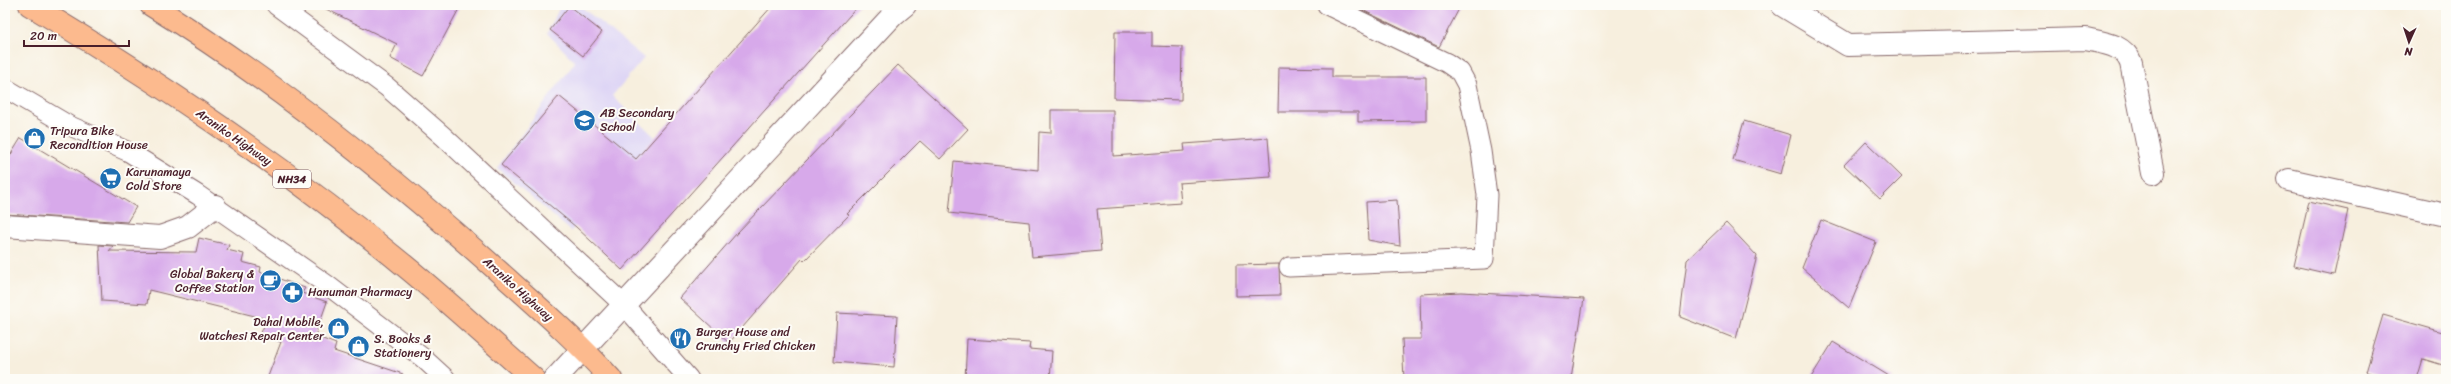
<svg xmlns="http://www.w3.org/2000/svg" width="2451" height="384" font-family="Sriracha,sans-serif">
  <rect width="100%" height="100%" fill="#fdfcf7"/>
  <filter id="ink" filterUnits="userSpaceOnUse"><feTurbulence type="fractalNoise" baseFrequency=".025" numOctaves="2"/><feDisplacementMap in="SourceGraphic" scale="8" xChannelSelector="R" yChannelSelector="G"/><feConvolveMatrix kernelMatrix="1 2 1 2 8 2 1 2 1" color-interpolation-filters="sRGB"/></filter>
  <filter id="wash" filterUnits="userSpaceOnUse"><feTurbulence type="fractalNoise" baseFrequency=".012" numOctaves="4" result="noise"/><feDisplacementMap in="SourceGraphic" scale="16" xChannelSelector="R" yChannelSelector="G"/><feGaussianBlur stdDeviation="0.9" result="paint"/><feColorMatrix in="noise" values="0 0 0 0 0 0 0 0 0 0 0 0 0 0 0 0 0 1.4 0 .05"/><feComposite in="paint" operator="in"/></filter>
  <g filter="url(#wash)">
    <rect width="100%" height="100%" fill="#f7efde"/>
    <path fill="#ded5f5" d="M561,5H579L644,58L612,96L655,137L571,231L497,168L575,62L547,33Z"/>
    <g id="blocks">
      <path fill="#d7a9ea" d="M318,5H461L423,76L390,58L397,44Z
        M773,5H859L622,270L576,227L501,165L559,96L636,159Z
        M1352,5H1461L1439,47Z
        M569,6L602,32L583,56L550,30Z
        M1115,32H1152V46L1182,47L1181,100L1114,98Z
        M898,65L968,129L940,159L920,141L847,214L849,215L804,261L802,259L729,343L680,298L737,233Z
        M1279,67L1332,68V77H1426V121L1358,122V112H1278Z
        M1051,110H1113V156L1185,151L1184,144L1268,138L1271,177L1179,183L1181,203L1097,209L1101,251L1032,257L1029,222L949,213L954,161L1038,170L1039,132L1051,133Z
        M1744,121L1791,135L1781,174L1733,160Z
        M21,138L136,207L127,222L5,214V164Z
        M1866,142L1902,177L1880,199L1844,165Z
        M1397,200L1400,246L1368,240L1366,202Z
        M2309,201L2348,210L2334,275L2294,266Z
        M1821,220L1876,242L1849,308L1802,268Z
        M1726,223L1757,256L1736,339L1680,317L1687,260Z
        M199,238L229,245L227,250L244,254L242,262L261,267L260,272L305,288L302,293L327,302L315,336L336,344L334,351L403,374L402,379H267L281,342L260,335L267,319L149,290L147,304L102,301L99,245L113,246L109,251L196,252Z
        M1279,264L1280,295L1236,296V265Z
        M1461,292L1584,299L1571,379H1404L1402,339H1421L1420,294Z
        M837,313L897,316L894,367L834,362Z
        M2383,315L2446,333V366L2423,359L2417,379H2390L2366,372Z
        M967,339L1030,343L1029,349L1052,351L1050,379H965Z
        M1833,342L1894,379H1810Z"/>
    </g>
  </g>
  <g filter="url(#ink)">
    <use href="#blocks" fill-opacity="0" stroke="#87686a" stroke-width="1"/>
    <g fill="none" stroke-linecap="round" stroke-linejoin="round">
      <defs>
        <path id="service" d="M276,5L387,87L443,136L624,305L689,379
          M5,88L68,125L129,152L198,195L326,284L423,358L446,379
          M1289,267L1484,259L1487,195L1481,151L1467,85L1460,72L1447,63L1327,5"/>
        <path id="minor" d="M1782,5L1848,45L2086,39C2103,43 2124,44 2131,63L2153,173
          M2289,180L2446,215
          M5,226L160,237L188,227L215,206"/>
        <path id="tertiary" d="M555,379L893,15L905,5"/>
        <path id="trunk" d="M30,5C163,84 292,172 411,271C453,306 493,343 534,379
          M151,5C271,79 382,168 487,261C529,299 573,336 611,379"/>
      </defs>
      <use href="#service" stroke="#87686a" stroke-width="21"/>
      <use href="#minor" stroke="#87686a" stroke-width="24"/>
      <use href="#tertiary" stroke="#87686a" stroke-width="24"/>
      <use href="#trunk" stroke="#87686a" stroke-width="24"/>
      <use href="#service" stroke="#fff" stroke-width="19"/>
      <use href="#minor" stroke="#fff" stroke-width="22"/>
      <use href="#tertiary" stroke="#fff" stroke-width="22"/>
      <use href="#trunk" stroke="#fcba8e" stroke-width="22"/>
    </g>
  </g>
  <defs>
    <symbol id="school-disc" viewBox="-11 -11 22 22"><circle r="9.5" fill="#1f6fb2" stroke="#fdfcf7"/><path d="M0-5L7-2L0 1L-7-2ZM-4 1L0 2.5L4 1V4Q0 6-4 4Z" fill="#fff"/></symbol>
    <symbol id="shop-disc" viewBox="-11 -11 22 22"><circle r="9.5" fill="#1f6fb2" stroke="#fdfcf7"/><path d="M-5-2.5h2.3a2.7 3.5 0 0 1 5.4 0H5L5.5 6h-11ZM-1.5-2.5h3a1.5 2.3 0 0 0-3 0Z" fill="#fff"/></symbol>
    <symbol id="supermarket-disc" viewBox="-11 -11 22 22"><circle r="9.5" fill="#1f6fb2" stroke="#fdfcf7"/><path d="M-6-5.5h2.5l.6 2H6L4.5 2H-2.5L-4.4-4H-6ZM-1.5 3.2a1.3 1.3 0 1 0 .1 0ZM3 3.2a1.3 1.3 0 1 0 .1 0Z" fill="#fff"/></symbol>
    <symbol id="cafe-disc" viewBox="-11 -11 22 22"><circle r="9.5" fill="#1f6fb2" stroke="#fdfcf7"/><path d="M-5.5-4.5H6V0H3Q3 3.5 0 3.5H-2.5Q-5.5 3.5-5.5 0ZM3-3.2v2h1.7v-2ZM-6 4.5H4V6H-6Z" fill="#fff"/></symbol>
    <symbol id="pharmacy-disc" viewBox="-11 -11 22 22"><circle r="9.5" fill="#1f6fb2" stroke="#fdfcf7"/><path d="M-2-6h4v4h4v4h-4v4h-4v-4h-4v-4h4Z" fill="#fff"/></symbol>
    <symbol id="restaurant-disc" viewBox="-11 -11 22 22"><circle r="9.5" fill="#1f6fb2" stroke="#fdfcf7"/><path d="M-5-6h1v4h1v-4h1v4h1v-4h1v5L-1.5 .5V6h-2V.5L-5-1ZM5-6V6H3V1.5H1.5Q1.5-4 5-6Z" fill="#fff"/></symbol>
  </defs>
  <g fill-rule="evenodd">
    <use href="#school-disc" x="572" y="108" width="25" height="25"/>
    <use href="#shop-disc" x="22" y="126" width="25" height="25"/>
    <use href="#supermarket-disc" x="98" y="166" width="25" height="25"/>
    <use href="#cafe-disc" x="258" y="268" width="25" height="25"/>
    <use href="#pharmacy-disc" x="280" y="280" width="25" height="25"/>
    <use href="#shop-disc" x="326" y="316" width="25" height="25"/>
    <use href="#restaurant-disc" x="668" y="326" width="25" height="25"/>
    <use href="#shop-disc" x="346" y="334" width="25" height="25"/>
  </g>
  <g text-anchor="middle" stroke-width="4" stroke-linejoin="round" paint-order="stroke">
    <rect fill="#fdfcf7" stroke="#806168" stroke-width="1" x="273" y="170" width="38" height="18" rx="3"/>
    <g font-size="11" font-weight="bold" fill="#4a1f2b">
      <text x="292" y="183">NH34</text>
    </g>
    <g font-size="12" fill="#4a1f2b" stroke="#fdfcf7" text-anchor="start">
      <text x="600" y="117">AB Secondary<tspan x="600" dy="14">School</tspan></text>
      <text x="50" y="135">Tripura Bike<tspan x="50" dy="14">Recondition House</tspan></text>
      <text x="126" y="176">Karunamaya<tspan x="126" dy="14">Cold Store</tspan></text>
      <text x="254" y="278" text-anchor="end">Global Bakery &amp;<tspan x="254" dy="14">Coffee Station</tspan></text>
      <text x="308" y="296">Hanuman Pharmacy</text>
      <text x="324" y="326" text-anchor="end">Dahal Mobile,<tspan x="324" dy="14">Watchesi Repair Center</tspan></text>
      <text x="696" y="336">Burger House and<tspan x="696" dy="14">Crunchy Fried Chicken</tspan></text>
      <text x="374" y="343">S. Books &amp;<tspan x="374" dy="14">Stationery</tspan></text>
    </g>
    <g font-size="12" fill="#4a1f2b" stroke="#fdfcf7">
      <text transform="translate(234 137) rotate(35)" y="4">Araniko Highway</text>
      <text transform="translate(518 289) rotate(42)" y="4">Araniko Highway</text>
    </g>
  </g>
  <rect width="2451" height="384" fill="none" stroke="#fdfcf7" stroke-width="20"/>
  <g transform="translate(2409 42) rotate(183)" stroke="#fdfcf7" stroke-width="3" paint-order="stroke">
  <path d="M0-3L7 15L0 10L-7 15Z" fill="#4a1f2b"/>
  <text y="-6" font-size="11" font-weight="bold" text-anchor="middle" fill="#4a1f2b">N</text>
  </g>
  <path d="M24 40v6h105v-6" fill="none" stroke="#4a1f2b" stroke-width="2"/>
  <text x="30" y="40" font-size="12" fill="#4a1f2b" stroke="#fdfcf7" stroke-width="3" paint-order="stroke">20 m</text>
</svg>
